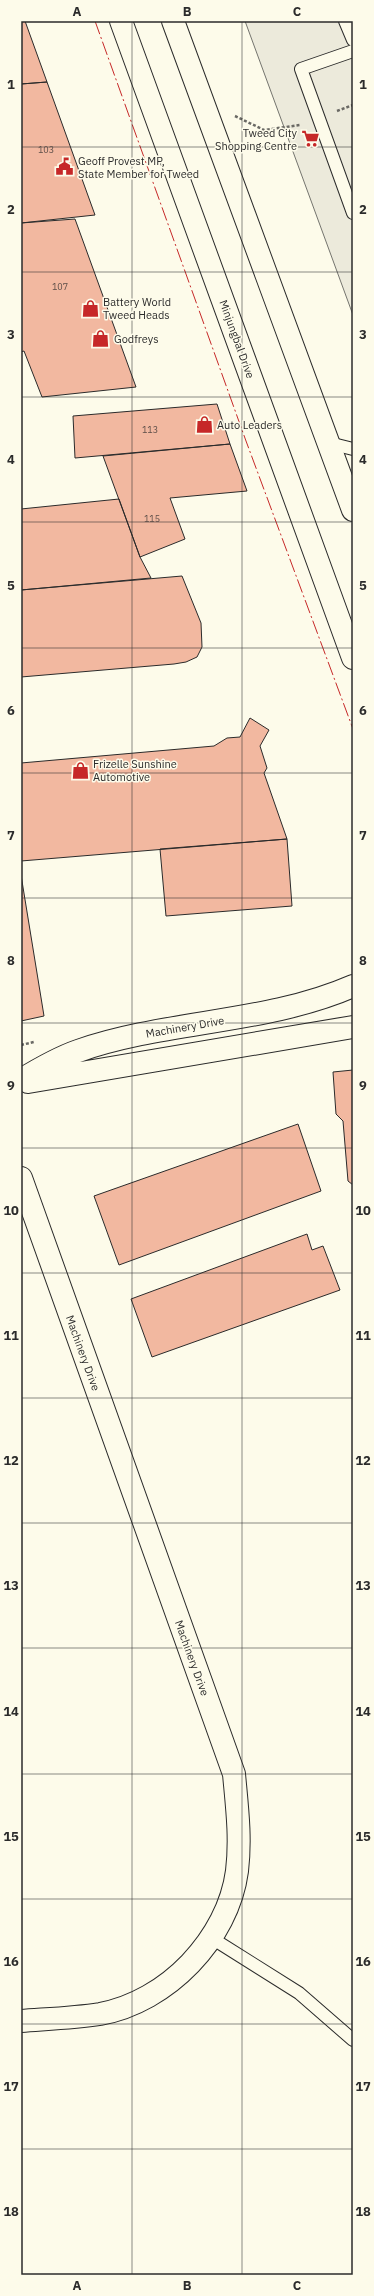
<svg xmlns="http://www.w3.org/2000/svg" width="374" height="2296" font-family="'IBM Plex Sans',sans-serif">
  <rect width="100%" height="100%" fill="#fdfbea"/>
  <path fill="#eceadb" stroke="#74746e" d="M245,21H353V315Z"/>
  <path fill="#f2b8a0" stroke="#2b2b2b" d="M21,21H25L47,82L21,84Z
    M47,82L95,215L21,223V84Z
    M75,219L136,387L42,397L24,351L21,352V223Z
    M217,404L230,444L75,458L73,416Z
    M230,444L247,491L170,498L185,539L140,557L103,456Z
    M119,499L140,557L151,578L21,590V509Z
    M182,576L201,623L202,647L197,657L186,662L174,664L21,677V590Z
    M250,718L269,730L260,746L267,768L264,773L287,839L21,861V763L214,746L227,738L240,737Z
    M287,839L292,906L166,916L160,849Z
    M21,875L44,1016L21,1021Z
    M353,1070V1185L348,1181L343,1121L336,1114L333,1072Z
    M298,1124L321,1191L119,1265L94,1196Z
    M307,1234L312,1250L323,1246L340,1290L152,1357L131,1299Z"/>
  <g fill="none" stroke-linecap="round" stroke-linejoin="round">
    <defs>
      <path id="service" d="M345,21L353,40
        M353,51L301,69L353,213
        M329,443L353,449
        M210,1937L299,1993L353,2040"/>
      <path id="minor" d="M21,1178L234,1774C237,1807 241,1838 237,1871C228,1939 167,2002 100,2014C74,2018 47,2019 21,2021"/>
      <path id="tertiary" d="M21,1080C39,1069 58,1058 78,1051C166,1020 266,1024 353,986
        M28,1082L353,1027"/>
      <path id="secondary" d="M121,21L353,658
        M173,21L353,510"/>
    </defs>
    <use href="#service" stroke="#2b2b2b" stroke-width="14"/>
    <use href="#minor" stroke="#2b2b2b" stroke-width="24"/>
    <use href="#tertiary" stroke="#2b2b2b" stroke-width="24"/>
    <use href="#secondary" stroke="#2b2b2b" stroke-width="24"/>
    <path stroke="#6a6964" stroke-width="2.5" stroke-dasharray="3 2" stroke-linecap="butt" d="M337,111L353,105
      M235,116L264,130L300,125
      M21,1045L34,1042"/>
    <use href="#service" stroke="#fdfbea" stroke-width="12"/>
    <use href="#minor" stroke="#fdfbea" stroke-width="22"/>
    <use href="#tertiary" stroke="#fdfbea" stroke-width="22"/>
    <use href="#secondary" stroke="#fdfbea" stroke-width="22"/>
    <path stroke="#c62828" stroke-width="1" stroke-dasharray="14 3 2 3" stroke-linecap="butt" d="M95,21L246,441L353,729"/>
  </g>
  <path fill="none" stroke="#2b2b2b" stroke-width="1" stroke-opacity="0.55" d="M132,21V2275M242,21V2275M21,147H353M21,272H353M21,397H353M21,522H353M21,648H353M21,773H353M21,898H353M21,1023H353M21,1148H353M21,1273H353M21,1398H353M21,1523H353M21,1648H353M21,1774H353M21,1899H353M21,2024H353M21,2149H353"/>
  <defs>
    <symbol id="supermarket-bare" viewBox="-9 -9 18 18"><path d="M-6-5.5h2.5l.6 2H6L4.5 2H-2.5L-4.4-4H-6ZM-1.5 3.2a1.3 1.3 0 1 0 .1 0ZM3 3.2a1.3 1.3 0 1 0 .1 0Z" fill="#c62828" stroke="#fdfbea" stroke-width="2.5" paint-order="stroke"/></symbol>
    <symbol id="civic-bare" viewBox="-9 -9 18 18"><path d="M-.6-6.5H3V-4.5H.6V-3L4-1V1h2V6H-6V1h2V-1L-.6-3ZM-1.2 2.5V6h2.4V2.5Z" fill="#c62828" stroke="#fdfbea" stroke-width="2.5" paint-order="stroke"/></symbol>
    <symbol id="shop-bare" viewBox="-9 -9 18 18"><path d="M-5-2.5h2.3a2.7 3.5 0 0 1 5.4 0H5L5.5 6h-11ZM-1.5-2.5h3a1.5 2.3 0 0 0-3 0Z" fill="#c62828" stroke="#fdfbea" stroke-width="2.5" paint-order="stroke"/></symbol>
  </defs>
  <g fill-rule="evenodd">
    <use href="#supermarket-bare" x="298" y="126" width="25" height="25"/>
    <use href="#civic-bare" x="52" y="154" width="25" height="25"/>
    <use href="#shop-bare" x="78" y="296" width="25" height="25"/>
    <use href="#shop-bare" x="88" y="326" width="25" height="25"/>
    <use href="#shop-bare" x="192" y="412" width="25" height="25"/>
    <use href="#shop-bare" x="68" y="758" width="25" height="25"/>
  </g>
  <g text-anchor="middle" stroke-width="3" stroke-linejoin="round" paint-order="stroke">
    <g font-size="9" fill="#5d4e48">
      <text x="46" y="153">103</text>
      <text x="60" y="290">107</text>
      <text x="150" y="433">113</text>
      <text x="152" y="522">115</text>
    </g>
    <g font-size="11" fill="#2b2b2b" stroke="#fdfbea" text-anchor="start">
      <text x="297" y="137" text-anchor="end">Tweed City<tspan x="297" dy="13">Shopping Centre</tspan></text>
      <text x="78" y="165">Geoff Provest MP,<tspan x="78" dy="13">State Member for Tweed</tspan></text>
      <text x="103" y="306">Battery World<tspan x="103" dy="13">Tweed Heads</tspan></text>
      <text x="114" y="343">Godfreys</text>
      <text x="217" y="429">Auto Leaders</text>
      <text x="93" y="768">Frizelle Sunshine<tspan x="93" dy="13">Automotive</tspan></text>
    </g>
    <g font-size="11" fill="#2b2b2b" stroke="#fdfbea">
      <text transform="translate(237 339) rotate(70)" y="4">Minjungbal Drive</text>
      <text transform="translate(185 1027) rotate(-10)" y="4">Machinery Drive</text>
      <text transform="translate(83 1353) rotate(70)" y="4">Machinery Drive</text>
      <text transform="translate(192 1658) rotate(70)" y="4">Machinery Drive</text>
    </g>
  </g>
  <rect width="374" height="2296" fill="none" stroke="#fdfbea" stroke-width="44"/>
  <rect x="22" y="22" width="330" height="2252" fill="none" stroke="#2b2b2b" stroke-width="1.5"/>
  <g font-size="13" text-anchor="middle" font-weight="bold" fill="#2b2b2b">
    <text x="77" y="16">A</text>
    <text x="187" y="16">B</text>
    <text x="297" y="16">C</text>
    <text x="11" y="89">1</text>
    <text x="363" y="89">1</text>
    <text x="11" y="214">2</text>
    <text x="363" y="214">2</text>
    <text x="11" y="339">3</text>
    <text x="363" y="339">3</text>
    <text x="11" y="464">4</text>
    <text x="363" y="464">4</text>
    <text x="11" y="590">5</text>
    <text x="363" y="590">5</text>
    <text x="11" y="715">6</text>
    <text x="363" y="715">6</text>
    <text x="11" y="840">7</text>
    <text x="363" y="840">7</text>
    <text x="11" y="965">8</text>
    <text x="363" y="965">8</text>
    <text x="11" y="1090">9</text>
    <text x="363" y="1090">9</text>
    <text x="11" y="1215">10</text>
    <text x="363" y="1215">10</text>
    <text x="11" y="1340">11</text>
    <text x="363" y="1340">11</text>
    <text x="11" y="1465">12</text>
    <text x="363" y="1465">12</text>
    <text x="11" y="1590">13</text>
    <text x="363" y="1590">13</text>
    <text x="11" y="1716">14</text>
    <text x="363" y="1716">14</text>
    <text x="11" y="1841">15</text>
    <text x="363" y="1841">15</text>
    <text x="11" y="1966">16</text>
    <text x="363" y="1966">16</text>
    <text x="11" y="2091">17</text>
    <text x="363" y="2091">17</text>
    <text x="11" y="2216">18</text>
    <text x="363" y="2216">18</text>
    <text x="77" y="2290">A</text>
    <text x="187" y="2290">B</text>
    <text x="297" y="2290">C</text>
  </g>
</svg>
